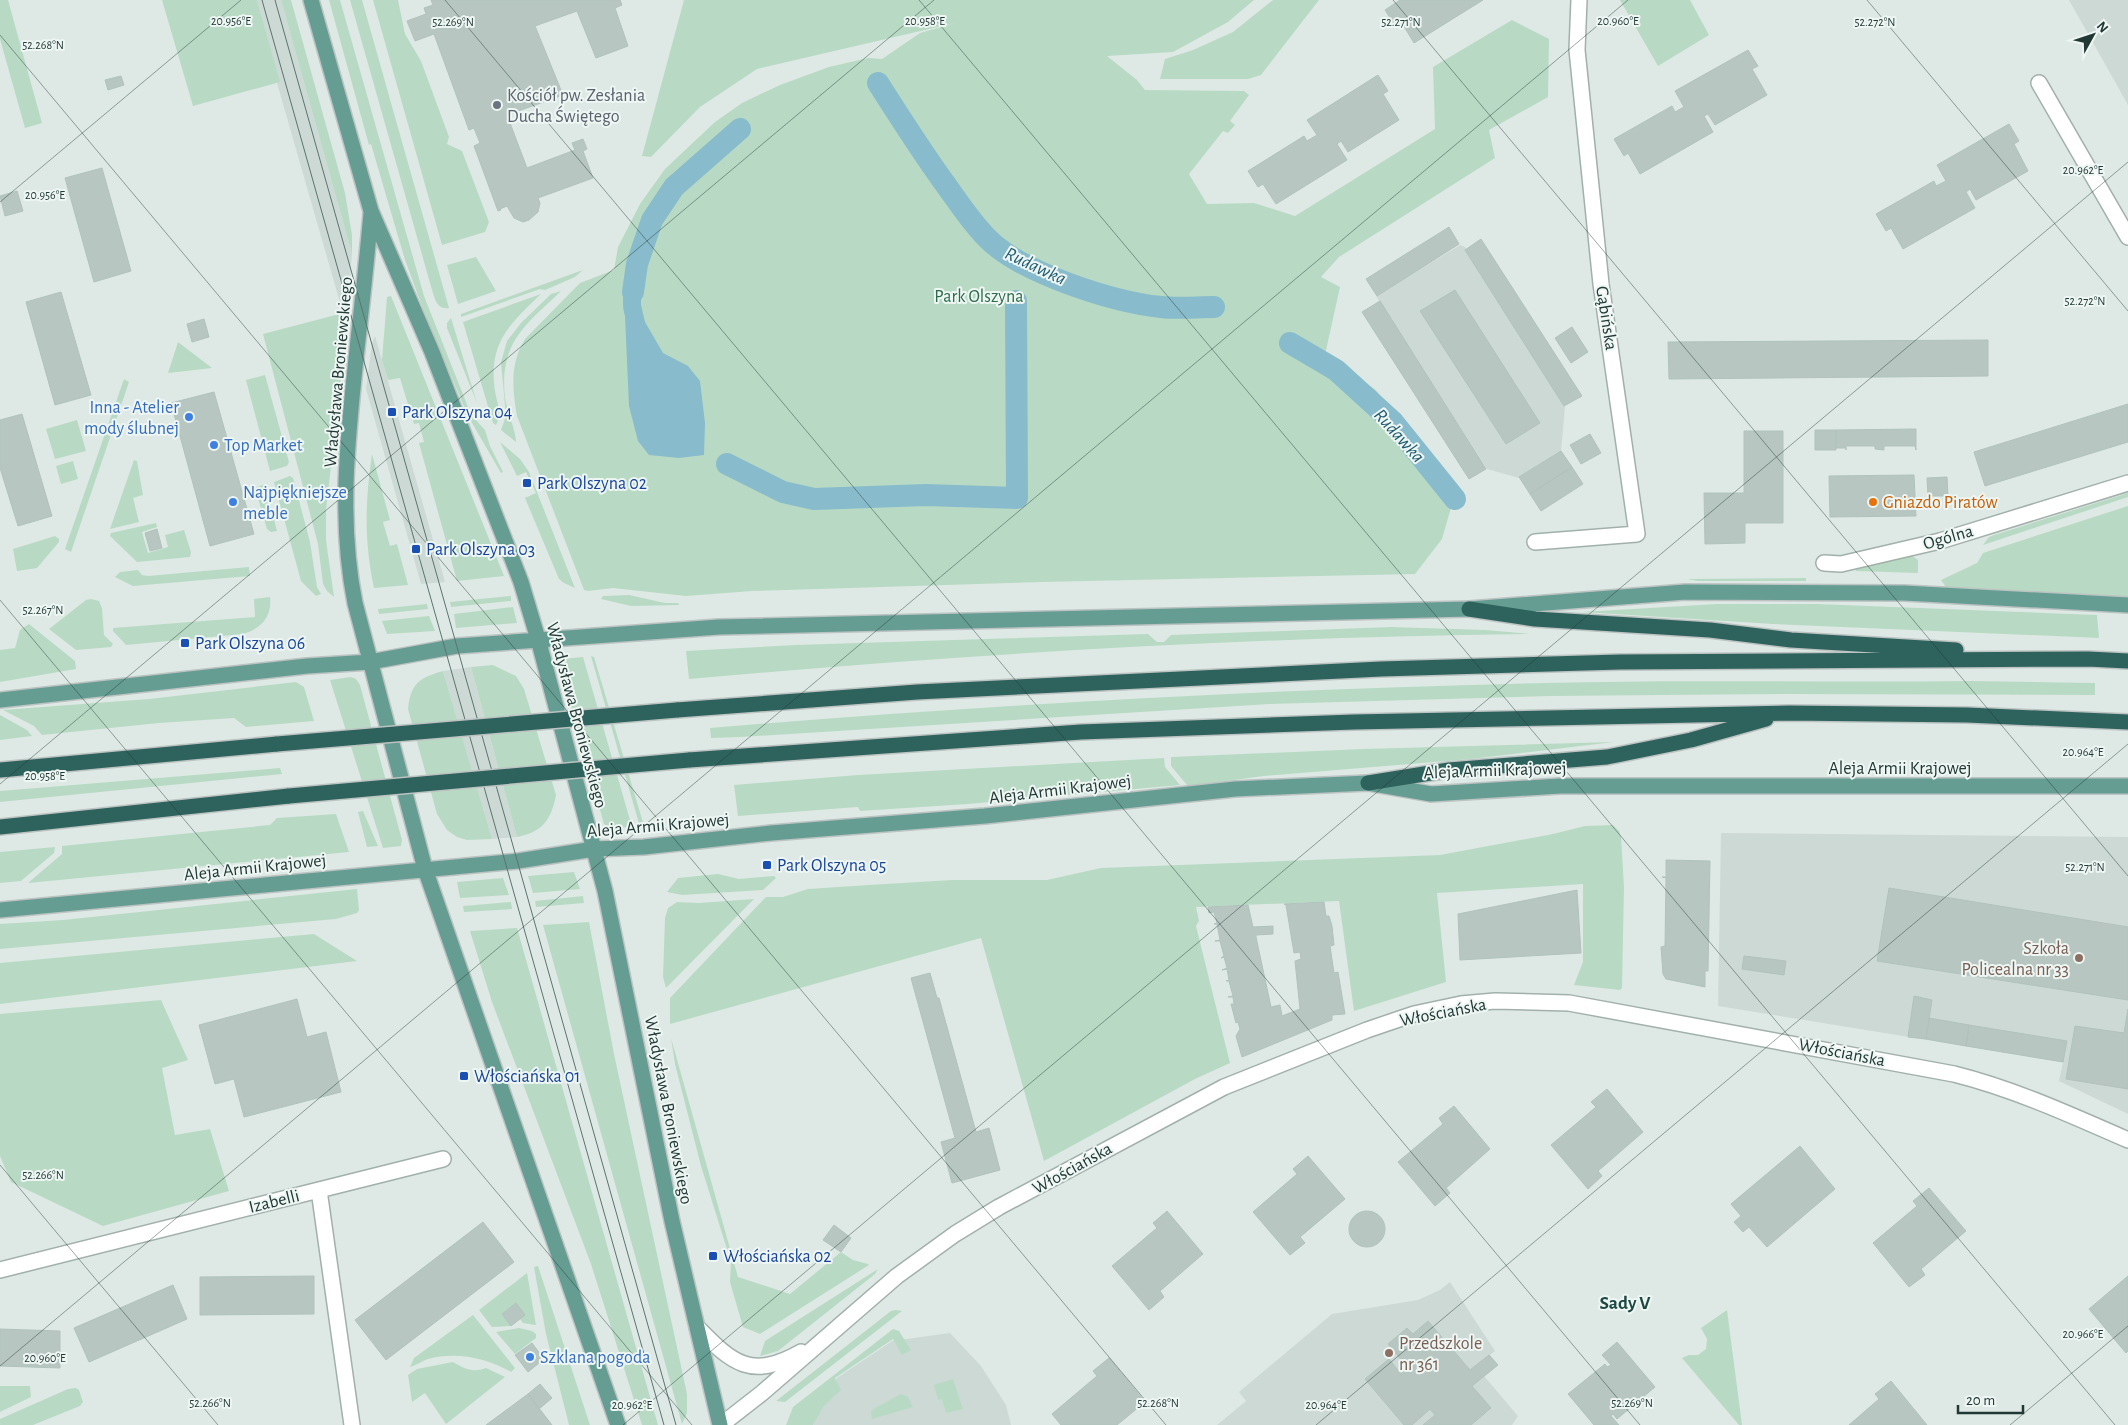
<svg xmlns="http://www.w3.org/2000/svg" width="2128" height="1425" font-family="'Alegreya Sans',sans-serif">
  <rect width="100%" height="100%" fill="#dee9e5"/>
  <path fill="#cdd9d4" d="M257,0H281L352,254L347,312L343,313L277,83L279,81Z
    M2069,0H2128V105Z
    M1460,245L1465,247L1565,407L1561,451L1519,478L1487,469L1376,296Z
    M375,336L382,360L445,582L421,584L366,389L372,343Z
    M471,667L517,837L492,839L443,671Z
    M1721,833L2128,837V1114L2059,1081L2063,1062L1718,1006Z
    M1450,1282L1495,1351L1490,1355L1498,1365L1484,1376L1518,1416L1512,1425H1217L1246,1401L1239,1392L1332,1314L1418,1300L1440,1290Z
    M950,1333L981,1366L1006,1405L1011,1425H813L837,1378L892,1341Z"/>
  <path fill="#b8dac4" d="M0,0H8L42,123L25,128L0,39Z
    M162,0H257L280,82L193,106Z
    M281,0H291L345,193L352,235V254Z
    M329,0H340L424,296L468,407L472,416L485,430L490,446L503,472L501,473L468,416L425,314L405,260L371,144L369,145Z
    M350,0H362L449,308C437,310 435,299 432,290Z
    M373,0H398L405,34L421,61L449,137L447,144L462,151L489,222L485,232L442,245Z
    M684,0H1254L1228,22L1173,52L1107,56L1137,80L1145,90L1244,91L1249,95L1230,121L1235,125L1228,133L1223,131L1189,174L1207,204L1254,203L1295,216L1435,129L1433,67L1512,20L1549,39L1548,97L1489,130L1495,158L1339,257L1321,277L1340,287L1325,355L1376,390L1455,494L1442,539L1415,574L1041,582L752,591L686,596L613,588L588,591L584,590L517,416C512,388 510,363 525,339L580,283L614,270L618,247L640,204L665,169L715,122L742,103L780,85L829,67L868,58L882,59L920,33L955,23L757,69L700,107L651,157L642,156Z
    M1273,0H1319L1261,75L1248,79H1160L1165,59L1193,50L1233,32Z
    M1620,0H1690L1709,35L1658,66Z
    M476,257L496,291L458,304L447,265Z
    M583,270L575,277L545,290L540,289L461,317V314Z
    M561,291C525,326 499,342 505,398C507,411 516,431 516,442L501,430L506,416L501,362L507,341L521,323L551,294Z
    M541,294C509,325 488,343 495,391C497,402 502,414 496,425L493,423L463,322Z
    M391,296L504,576L457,581L419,443L424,442L419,423L414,424L400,378L388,380L382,360L387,297Z
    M347,312L349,317L346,318L347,324L326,510V540L334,597L327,591L323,584L318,544L263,334Z
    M451,318L477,403L447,328V323Z
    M178,342L212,368L168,373Z
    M265,375L289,462L287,466L270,471L246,380Z
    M124,379L129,382L71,552L65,549Z
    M77,420L86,451L55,459L46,429Z
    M500,442L520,459L529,472L575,588L564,583L559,579L525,498L536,493L526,472L517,476Z
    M372,454L390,520L383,522L390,546L397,544L408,585L374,588C364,540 365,503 372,454Z
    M134,460L137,461L143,495L133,498L139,522L110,529Z
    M73,461L78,479L61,484L56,466Z
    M290,476L293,478L310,542L317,587L321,594L316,596L301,581L274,482Z
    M265,484L277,531L271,532L267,529L255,488Z
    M2128,493V497L1983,545L1989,537L1994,535Z
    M2128,506V597L1946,587L1941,580L1977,563L1983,553Z
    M156,523L157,527L142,532L148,553L168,547L165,535L184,530L191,552L190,557L137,562L110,536L111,533Z
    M55,536L59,539V542L37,568L17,571L13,549Z
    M1907,552L1918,560V573L1856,571L1855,567Z
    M249,567L250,576L133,586L115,577L120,572L138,570L142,575L148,576Z
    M1806,578V581H1698L1687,579Z
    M629,595L665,603H678L679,605L631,606L601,599L603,596Z
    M511,596V601L451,607L450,602Z
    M270,597C272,617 262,628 243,634L126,645L113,631V628L255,617L254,599Z
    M91,599L99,601L102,608L104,635L113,644L111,647L76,650L49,629L86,600Z
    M427,604L428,609L379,614L378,609Z
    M1717,604H1817L2097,615L2099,638L1773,624L1582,612Z
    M513,607L517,623L456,628L454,614Z
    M429,616L435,631L387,634L382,621Z
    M29,624L75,661L76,669L0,682V650L15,648L20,630Z
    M1391,627L1485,630L1531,634C1250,637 969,654 689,679L686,651L795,645L1148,634L1157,642H1164L1171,635Z
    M591,656L594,657L644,826L640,827Z
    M583,657L632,827L609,828L604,824L559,664L562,659Z
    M493,665L516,676L524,689L556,795C551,820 543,832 517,837L471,667Z
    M443,671L492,839L467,840L457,837L447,830L437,814L408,709C411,683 419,678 443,671Z
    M351,677L356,679L360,685L402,840L401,846L383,848L330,680Z
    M1970,681L2095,683V695L1789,694L1550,696L1270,704L740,737L711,738L710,728C988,705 1266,689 1545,683C1687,679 1829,683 1970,681Z
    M296,682L304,687L314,721L246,727L234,718L159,723L42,735L34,726L3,710L149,699Z
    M0,715L27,730L32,736L0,740Z
    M1614,742L1471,759L1264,776L1196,785H1187L1171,766V757L1363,749Z
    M1164,758L1165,767L1180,785L968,804L860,811L858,807L738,816L734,785L858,775Z
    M280,768L282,774L0,802V791Z
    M363,811L378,846L367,847L358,812Z
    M336,814L349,852L28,883L62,854V846L270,825L277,818Z
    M1613,825L1619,831L1621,836L1624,887L1622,988L1620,990L1574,985L1583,962V884L1437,893L1446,982L1354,1011L1339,901L1196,907L1199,921L1196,926L1230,1063L1195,1079L1044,1161L981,938L670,1024V998L766,897H783L808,889L869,885L952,880H1047L1101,868L1440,855L1553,834L1585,826Z
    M55,847L54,853L21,881L0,883V852Z
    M574,872L580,889L533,893L528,876Z
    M718,874L739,879L774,876L776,878L763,890L682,895L667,892L678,878Z
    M503,878L509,895L460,898L457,882Z
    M357,889L359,910L357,913L336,919L0,949V924L63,920Z
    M583,896L584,903L536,907L535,901Z
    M754,899L666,988L663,977L665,918L668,908L677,902L699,903Z
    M511,902L512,909L464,912L463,906Z
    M589,922L614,1054L687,1394V1413L682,1424L543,925Z
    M517,928L658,1425H642L591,1264L492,1002L470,931Z
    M314,934L357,961L0,1004V963Z
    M161,1000L188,1060L162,1068L175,1135L210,1129L229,1191L103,1226L11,1182L0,1156V1014Z
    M671,1038L738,1277L790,1294L841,1252L853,1260L868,1264L869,1265L760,1334L743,1327L730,1282L731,1262L701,1166L675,1064Z
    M538,1266L590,1425H569L546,1334L534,1267Z
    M878,1269L875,1274L778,1351L760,1356L765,1341Z
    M527,1273L536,1325L523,1323L520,1319L516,1303L502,1314L511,1326L492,1327L479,1310Z
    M896,1310L902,1311L785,1402L776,1401L891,1311Z
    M1727,1310L1742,1425H1739L1682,1358L1689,1355H1698L1706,1349L1707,1339L1701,1328Z
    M473,1315L515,1368L511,1372C487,1358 456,1351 428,1359C422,1361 417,1365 410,1367L414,1358Z
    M519,1328L532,1331L536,1334V1338L515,1354L496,1332Z
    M893,1329L899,1331L911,1350L902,1355L893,1339L835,1378L841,1390L824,1406L813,1425H786L793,1407Z
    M453,1362C465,1369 473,1373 486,1368L505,1377L446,1424L425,1393L412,1402L408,1375L417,1369Z
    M953,1379L963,1409L946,1413L942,1399L938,1400L934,1385Z
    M0,1386H30L31,1397L0,1412Z
    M76,1388L79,1390L83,1402L80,1406L33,1425H0V1419L68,1389Z
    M901,1394L908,1397L913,1407L872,1419L871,1412L875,1408Z"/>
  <path fill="#8bc" d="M635,262L641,263V305L645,322L663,353L688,366L700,381L705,423L704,455L679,458L649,455L638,441L629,406L625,316C620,298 625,277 635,262Z"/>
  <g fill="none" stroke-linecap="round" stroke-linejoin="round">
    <path stroke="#8bc" stroke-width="22" d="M878,83C899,116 920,149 943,181C957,200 970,221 987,238C1021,273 1113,302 1161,307C1179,309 1197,307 1214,307
      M633,292L637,264L652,220L674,187L740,129
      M1290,343L1336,370L1393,422L1455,499
      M727,464L783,492L814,499L926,495L1017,498L1016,301"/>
  </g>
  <path fill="#b7c6c1" stroke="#b1c2bd" d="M431,0H620L622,5L615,8L628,46L596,58L577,11L535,26L563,95L507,115L527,168L575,150L572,143L583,139L587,149L583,151L593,178L538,198L540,203L538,212L529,220L523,222L514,218L507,206L500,209L501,210L498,211L474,146L480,143L474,128L469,130L434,34L415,41L407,21L426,14L424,8L433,5Z
    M1400,0H1483L1414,43L1402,23L1396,27L1385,10Z
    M1748,50L1758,66L1752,69L1767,95L1715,125L1708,114L1704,116L1713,132L1640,174L1628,153L1624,156L1614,139L1672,106L1675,112L1684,107L1675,91Z
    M1378,75L1388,91L1383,94L1399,120L1348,152L1341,141L1337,144L1347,160L1276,204L1263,184L1258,187L1248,171L1304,136L1307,141L1317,135L1307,120Z
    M121,76L124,85L108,90L105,80Z
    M2009,124L2019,141L2014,144L2028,171L1976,200L1970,189L1966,192L1975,208L1903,249L1891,228L1886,231L1876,214L1934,181L1936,186L1946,181L1937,165Z
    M102,168L131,271L94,282L65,178Z
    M17,191L23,211L5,216L0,196Z
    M1449,227L1459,244L1377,296L1366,279Z
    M1481,239L1582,396L1564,406L1465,250Z
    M1455,290L1540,423L1506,444L1420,311Z
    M61,292L91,395L55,405L26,302Z
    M1380,301L1486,469L1469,479L1362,312Z
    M204,319L209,337L192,342L187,324Z
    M1572,327L1588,352L1571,363L1555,338Z
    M1988,340V376L1669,379L1668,342Z
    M214,392L254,534L210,546L171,403Z
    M2128,404V442L1985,486L1974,452Z
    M22,414L52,516L18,526L0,468V420Z
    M1916,429V450L1915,446H1884V450L1875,449V446H1846V450V448H1836V430Z
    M1815,430H1836V450H1815Z
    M1744,431H1783V523H1745V543L1705,544L1704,493H1744Z
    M1590,434L1601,453L1581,464L1570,445Z
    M1561,451L1572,467L1530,494L1519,477Z
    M1572,467L1583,484L1541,511L1530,494Z
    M1914,475L1916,516L1830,517L1829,476Z
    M1947,477L1948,496H1928L1927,478Z
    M157,529L162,548L150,551L145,533Z
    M1666,860L1710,861L1708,971H1705V987L1666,979L1663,974L1661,947L1665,946L1666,878L1662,877H1666Z
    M1889,888L2128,927V1000L1877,961Z
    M1577,890L1581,953L1460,960L1458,914Z
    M1324,902L1326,916H1329L1332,926L1334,945L1330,946L1334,973L1338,972L1345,1014L1332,1015V1020L1242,1057L1236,1036L1240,1029L1238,1022L1236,1023L1231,1004H1234L1233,997H1228L1233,996L1229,981H1226L1229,980L1227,969L1222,970L1227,968L1224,957L1221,958L1224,956L1220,941H1215L1220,940L1217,924H1214L1217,923L1214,912L1209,913L1208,907L1248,905L1253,927L1273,926V934L1256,935V937L1271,1007L1280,1005L1282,1016L1300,1009L1295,961L1301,959L1300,952L1294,953L1286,905L1284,904Z
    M1744,956L1786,961L1784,975L1742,969Z
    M930,973L937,998H939L976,1132L989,1128L1000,1170L952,1183L941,1142L955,1138L911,978Z
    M1914,996L1932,1000L1926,1039L1908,1037Z
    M297,999L307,1037L326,1032L341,1092L244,1117L234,1079L215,1084L199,1025Z
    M2128,1009V1089L2066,1079L2075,1026L2124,1033Z
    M1929,1018L1969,1025L1966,1046L1926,1039Z
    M1969,1025L2067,1041L2063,1062L1966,1046Z
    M1607,1089L1643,1132L1598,1171L1602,1176L1588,1189L1551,1145L1596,1107L1591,1102Z
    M1454,1106L1490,1149L1446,1188L1450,1193L1435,1206L1398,1162L1443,1124L1439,1118Z
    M1800,1146L1835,1189L1767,1247L1749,1227L1743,1232L1734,1222L1741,1216L1731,1204Z
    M1308,1156L1345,1199L1300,1237L1305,1243L1290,1255L1253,1212L1297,1174L1293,1169Z
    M1929,1188L1966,1231L1921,1269L1925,1275L1909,1287L1873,1243L1917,1206L1913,1201Z
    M1167,1211L1203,1254L1160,1291L1164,1297L1149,1310L1112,1266L1157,1228L1153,1223Z
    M1349 1229a18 18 0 1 1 36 0a18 18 0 1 1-36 0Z
    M483,1222L514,1262L386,1360L355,1320Z
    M834,1225L851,1238L841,1252L823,1240Z
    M314,1276V1314L200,1315V1277Z
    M2128,1276V1351L2126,1353L2089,1309Z
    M173,1285L187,1319L89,1362L74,1328Z
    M516,1303L525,1315L511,1326L502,1314Z
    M1428,1321L1470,1370L1489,1355L1498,1365L1472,1386L1491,1408L1471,1425H1423L1435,1415L1430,1409L1412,1425H1404L1365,1379L1389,1359L1401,1374L1408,1368L1388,1344L1407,1328L1413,1334Z
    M0,1329L60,1331V1368L0,1366Z
    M1617,1342L1655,1387L1617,1419L1613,1414L1611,1416L1619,1425H1594L1568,1394L1605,1364L1607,1367L1611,1365L1602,1355Z
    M532,1343L544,1359L528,1372L515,1355Z
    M1109,1358L1145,1402L1117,1425H1061L1052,1414L1097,1376L1093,1371Z
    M1891,1381L1927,1425H1849L1879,1399L1875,1394Z
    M540,1384L552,1398L539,1409L528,1394Z
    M528,1394L552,1425H486Z"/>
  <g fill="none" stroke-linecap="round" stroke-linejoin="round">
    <defs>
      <path id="minor" d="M2039,83L2128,237
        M1535,542L1637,534L1601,284L1577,50L1579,0
        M1824,563L1841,564L1940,541L2128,483
        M319,1190L443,1159
        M0,1270L319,1190L352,1425
        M697,1327C733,1364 751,1380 801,1352
        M721,1425L762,1393L897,1276L955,1234L999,1207L1224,1087L1367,1030L1414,1014L1461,1004L1495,1001L1569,1003L1954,1074C2014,1089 2071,1115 2128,1140"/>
      <path id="major" d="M311,0L371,211L432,352L521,582L538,639L605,891L672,1221L720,1425
        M371,213C367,258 362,304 357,349C348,434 338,519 355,603L425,869L618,1425
        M0,700L307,666L370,662L457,646L719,627L1469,609L1685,592L1904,593L2128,605
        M0,910L518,861L594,849L644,847L771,833L985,816L1235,789L1368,783L1431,794L1560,786H2128"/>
      <path id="highway" d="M1469,609L1535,619L1710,630L1791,640L1956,650
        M677,710L917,692L1381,669L1620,662L2088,659L2128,661
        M689,760L1081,732L1354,722L1789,713L1967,715L2128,722
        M0,770L277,744
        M1368,783L1449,770L1607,757L1691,740L1766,719
        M0,827L289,796"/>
    </defs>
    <use href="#minor" stroke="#a2b0ac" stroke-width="18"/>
    <use href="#major" stroke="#bcc3c2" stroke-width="18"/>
    <use href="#highway" stroke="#bcc3c2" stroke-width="18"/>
    <use href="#minor" stroke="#fff" stroke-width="15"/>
    <use href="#major" stroke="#659d93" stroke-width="15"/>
    <use href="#highway" stroke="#2e625c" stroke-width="15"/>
    <path stroke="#5b746f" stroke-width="1" d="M262,0L664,1425
      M275,0L676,1425"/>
    <defs>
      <path id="highway-bridge" d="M277,744L677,710
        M289,796L689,760"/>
    </defs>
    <use href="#highway-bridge" stroke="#bcc3c2" stroke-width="18" stroke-linecap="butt"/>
    <use href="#highway-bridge" stroke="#2e625c" stroke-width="15"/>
  </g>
  <path fill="none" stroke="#213834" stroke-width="1" stroke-opacity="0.45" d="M445,0L1640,1425M919,0L2115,1425M1393,0L2128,876M1867,0L2128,311M0,35L1166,1425M0,202L241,0M0,600L692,1425M0,784L934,0M0,1165L218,1425M0,1366L1628,0M623,1425L2128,162M1316,1425L2128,744M2010,1425L2128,1326"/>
  <circle fill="#6b7280" stroke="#eef6f3" stroke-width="2" cx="497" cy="105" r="5"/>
  <g fill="#1a4fb4" stroke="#eef6f3" stroke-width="2">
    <rect x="387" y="407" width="10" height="10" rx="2.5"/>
    <rect x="522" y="478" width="10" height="10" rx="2.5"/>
    <rect x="411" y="544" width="10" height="10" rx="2.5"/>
    <rect x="180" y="638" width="10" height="10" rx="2.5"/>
    <rect x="762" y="860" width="10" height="10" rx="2.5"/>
    <rect x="459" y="1071" width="10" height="10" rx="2.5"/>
    <rect x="708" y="1251" width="10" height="10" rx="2.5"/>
  </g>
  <g fill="#3f7fe0" stroke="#eef6f3" stroke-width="2">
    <circle cx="189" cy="417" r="5"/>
    <circle cx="214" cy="445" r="5"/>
    <circle cx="233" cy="502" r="5"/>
    <circle cx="530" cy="1357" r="5"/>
  </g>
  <circle fill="#e8710a" stroke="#eef6f3" stroke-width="2" cx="1873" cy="502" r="5"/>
  <g fill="#8d6e63" stroke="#eef6f3" stroke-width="2">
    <circle cx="2079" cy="958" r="5"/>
    <circle cx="1389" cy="1353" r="5"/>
  </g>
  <g text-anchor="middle" stroke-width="4" stroke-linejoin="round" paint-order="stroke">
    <g font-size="18" fill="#5b616d" stroke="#eef6f3" text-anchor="start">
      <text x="507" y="101">Kościół pw. Zesłania<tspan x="507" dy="21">Ducha Świętego</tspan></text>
    </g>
    <g font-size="18" fill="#2d6c4b" stroke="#eef6f3">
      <text x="979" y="302">Park Olszyna</text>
    </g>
    <g font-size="18" fill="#213834" stroke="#eef6f3">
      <text transform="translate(1607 318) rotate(81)" y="6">Gąbińska</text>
      <text transform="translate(338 372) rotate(-85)" y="6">Władysława Broniewskiego</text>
      <text transform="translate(1948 537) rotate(-16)" y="6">Ogólna</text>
      <text transform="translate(577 715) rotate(75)" y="6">Władysława Broniewskiego</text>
      <text x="1900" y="774">Aleja Armii Krajowej</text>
      <text transform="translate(1495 770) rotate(-2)" y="6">Aleja Armii Krajowej</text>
      <text transform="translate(1060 789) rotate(-7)" y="6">Aleja Armii Krajowej</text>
      <text transform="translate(658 825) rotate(-5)" y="6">Aleja Armii Krajowej</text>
      <text transform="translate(255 867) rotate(-6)" y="6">Aleja Armii Krajowej</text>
      <text transform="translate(1443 1012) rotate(-11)" y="6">Włościańska</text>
      <text transform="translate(1842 1052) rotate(11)" y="6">Włościańska</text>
      <text transform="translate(669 1110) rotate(79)" y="6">Władysława Broniewskiego</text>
      <text transform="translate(1072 1168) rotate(-29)" y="6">Włościańska</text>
      <text transform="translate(274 1201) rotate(-14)" y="6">Izabelli</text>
    </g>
    <g font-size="18" fill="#366cbe" stroke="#eef6f3" text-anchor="start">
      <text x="179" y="413" text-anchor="end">Inna - Atelier<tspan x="179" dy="21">mody ślubnej</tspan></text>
      <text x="224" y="451">Top Market</text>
      <text x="243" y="498">Najpiękniejsze<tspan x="243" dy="21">meble</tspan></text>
      <text x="540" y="1363">Szklana pogoda</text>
    </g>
    <g font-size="18" fill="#164399" stroke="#eef6f3" text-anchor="start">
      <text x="402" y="418">Park Olszyna 04</text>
      <text x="537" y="489">Park Olszyna 02</text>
      <text x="426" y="555">Park Olszyna 03</text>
      <text x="195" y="649">Park Olszyna 06</text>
      <text x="777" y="871">Park Olszyna 05</text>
      <text x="474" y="1082">Włościańska 01</text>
      <text x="723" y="1262">Włościańska 02</text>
    </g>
    <g font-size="18" fill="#c56008" stroke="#eef6f3" text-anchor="start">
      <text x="1883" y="508">Gniazdo Piratów</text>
    </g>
    <g font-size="18" fill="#785e54" stroke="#eef6f3" text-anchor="end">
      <text x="2069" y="954">Szkoła<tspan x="2069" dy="21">Policealna nr 33</tspan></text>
      <text x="1399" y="1349" text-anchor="start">Przedszkole<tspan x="1399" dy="21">nr 361</tspan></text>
    </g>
    <g font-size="19" font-style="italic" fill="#1e5b70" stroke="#eef6f3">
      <text transform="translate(1036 265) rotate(25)" y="7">Rudawka</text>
      <text transform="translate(1400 435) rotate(48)" y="7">Rudawka</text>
    </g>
    <g font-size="19" font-weight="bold" fill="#1e4842" stroke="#eef6f3">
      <text x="1625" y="1309">Sady V</text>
    </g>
  </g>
  <g font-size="12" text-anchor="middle" fill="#213834" stroke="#eef6f3" stroke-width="4" stroke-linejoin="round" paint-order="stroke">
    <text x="231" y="25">20.956°E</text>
    <text x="925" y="25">20.958°E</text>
    <text x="1618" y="25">20.960°E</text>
    <text x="453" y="26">52.269°N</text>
    <text x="1401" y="26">52.271°N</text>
    <text x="1875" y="26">52.272°N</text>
    <text x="43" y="49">52.268°N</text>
    <text x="2083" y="174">20.962°E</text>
    <text x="45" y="199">20.956°E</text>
    <text x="2085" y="305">52.272°N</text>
    <text x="43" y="614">52.267°N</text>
    <text x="2083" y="756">20.964°E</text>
    <text x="45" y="780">20.958°E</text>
    <text x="2085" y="871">52.271°N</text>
    <text x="43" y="1179">52.266°N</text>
    <text x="2083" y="1338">20.966°E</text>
    <text x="45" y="1362">20.960°E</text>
    <text x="210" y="1407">52.266°N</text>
    <text x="1158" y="1407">52.268°N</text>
    <text x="1632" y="1407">52.269°N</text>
    <text x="632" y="1409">20.962°E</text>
    <text x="1326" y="1409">20.964°E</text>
  </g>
  <g transform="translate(2093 35) rotate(50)" stroke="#eef6f3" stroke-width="4" paint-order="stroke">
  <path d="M0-4L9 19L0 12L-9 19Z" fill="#213834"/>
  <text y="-8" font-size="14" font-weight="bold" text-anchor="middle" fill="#213834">N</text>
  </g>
  <path d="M1958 1405v8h65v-8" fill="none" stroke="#213834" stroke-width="2.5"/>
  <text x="1966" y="1405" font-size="15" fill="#213834" stroke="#eef6f3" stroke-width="4" paint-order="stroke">20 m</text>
</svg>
